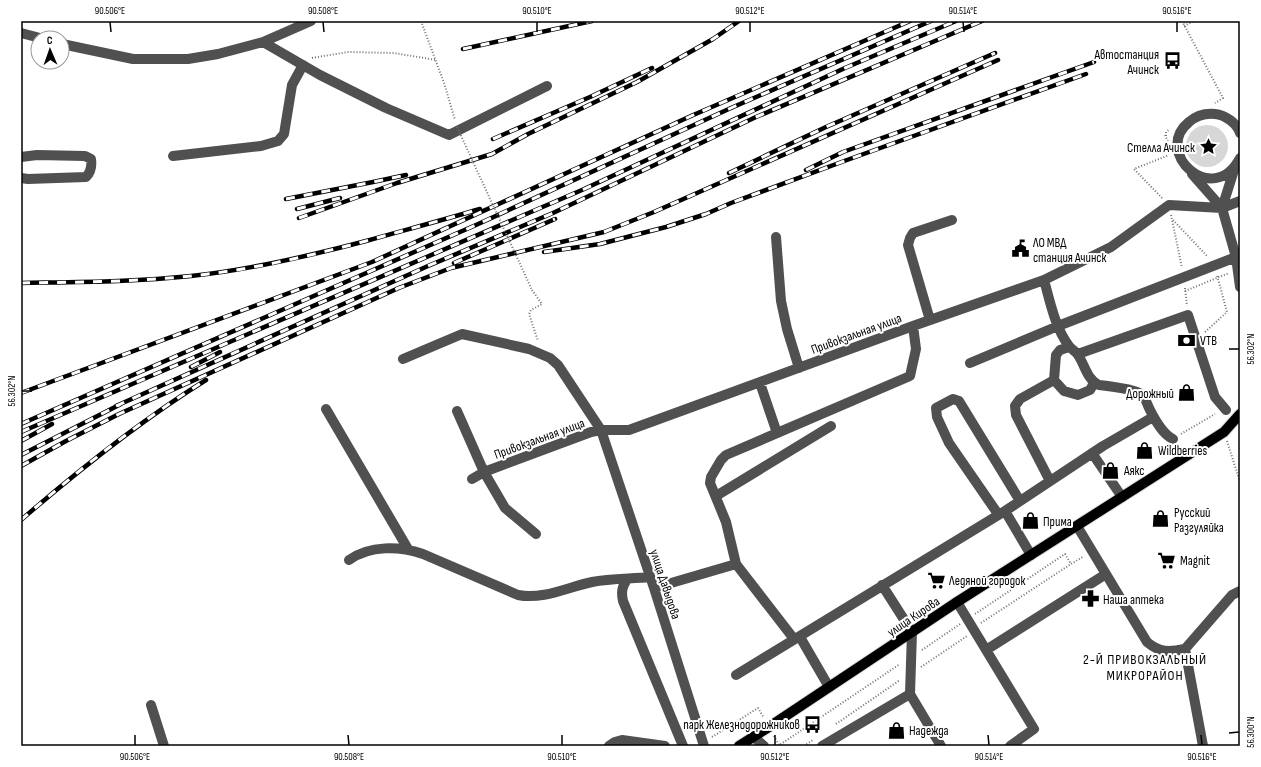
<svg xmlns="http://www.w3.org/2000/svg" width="1261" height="767" font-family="'Sofia Sans Condensed',sans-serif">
  <rect width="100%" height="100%" fill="#fff"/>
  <path fill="#d7d7d7" d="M1186 146a21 21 0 1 1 42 0a21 21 0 1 1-42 0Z"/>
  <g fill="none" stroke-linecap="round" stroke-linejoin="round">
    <defs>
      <path id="major" d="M739,746L769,727L957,602L1224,432L1240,414"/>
    </defs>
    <use href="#major" stroke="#dbdbdb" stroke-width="12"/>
    <path stroke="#727272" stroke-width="2" stroke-dasharray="1 2" stroke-linecap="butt" d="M421,21L444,83L455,120
      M1182,21L1223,98L1215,103
      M1184,26L1194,21
      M312,58L348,52L394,53L436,60
      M1165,135L1168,142
      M1166,136V132L1170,129
      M1162,198L1134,169L1169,155
      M1171,215L1182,268
      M1173,220L1208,257
      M1185,288L1187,306
      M532,290L542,304L531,310L529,314L538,341
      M1185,291L1229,273
      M1205,332L1227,312L1217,275
      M1181,434L1215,414
      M1227,441L1240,482
      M975,614L1065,554L1071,564L1084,556
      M981,623L1071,564
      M922,650L960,624
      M921,667L967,636
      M836,724L900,680
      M774,736L779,745
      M712,737L758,708L764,718
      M778,746L900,664
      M804,746L813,740"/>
    <path stroke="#505050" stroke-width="10" d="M21,33L40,38
      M263,42L320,75L386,108L449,135L547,86
      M62,44L133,59H188L218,54L263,42L311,21
      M1240,133C1237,123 1225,115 1215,114C1205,113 1196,116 1189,122C1152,152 1213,209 1240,158
      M173,156L261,146L278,141L284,134L292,85L303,65
      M21,157L37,155L85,156L91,159C92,166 91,172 86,177L28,179L21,178
      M1192,174L1222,208L1236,257L1240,287
      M1222,208L1235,167
      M776,237L781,301L787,329L799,368
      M1044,280C1050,301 1055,328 1069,346C1072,350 1076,351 1078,355C1085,365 1087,380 1099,385C1108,386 1135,389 1141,394C1145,397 1147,403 1149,408C1154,418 1162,434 1173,439
      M930,320L908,245L910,238L913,233L952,220
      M1078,354L1188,315L1215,397L1226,410
      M403,359L462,334L529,349L550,358L558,365L601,430L654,588L704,746
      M970,363L1058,326L1236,257
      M1054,380L1064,391L1078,395L1090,390L1094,383
      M760,383L777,433
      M326,409L408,549
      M457,411L484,472L505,508L536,534
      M1092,453L1122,497
      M472,479L484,472L591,432L601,430H629L913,326L1044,280L1111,247L1169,205L1222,208L1240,201
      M1050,481L1016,415L1015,406L1020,399L1054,380L1056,355L1060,350L1069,347
      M716,496L831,426
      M1005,511L1031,555
      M998,514L949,443L937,417L936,408L953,399L959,401L1020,501
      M1077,526L1147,642C1160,653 1169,652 1185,649
      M349,560C370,545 399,546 423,554L518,595C543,600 568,587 592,582C611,578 631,579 650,577
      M627,579C622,587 621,592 623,601L683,746
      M882,585L912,632L910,694L941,746
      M654,588L736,564
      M957,602L1034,729L1010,746
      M800,637L829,687
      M794,639L736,564L726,522L710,483L711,477L721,460L726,455L910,376L916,349L913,326
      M986,650L1106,574
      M736,675L1005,511L1103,446L1153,417
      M151,705L164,746
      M754,737L764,746
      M609,746L615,742L622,740L665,746
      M822,746L910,694
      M1203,746L1185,649L1232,595L1240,591"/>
    <use href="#major" stroke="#000" stroke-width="10"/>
    <defs>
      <path id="rail" d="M463,49L592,21
        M493,139L590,97L652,68
        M806,170L843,152L1094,62
        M729,173L826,127L995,53
        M286,199L373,182L406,175
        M297,209L340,198
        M299,218L397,183L492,154L528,134L637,82L713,39L739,21
        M544,252L600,244L666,227L706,214L731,203L847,160L1086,74
        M454,263L555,219
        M21,283C78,282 134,282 191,276C250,270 309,256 366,241C405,230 443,220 480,209
        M396,289L451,268L604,232L654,212L998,60
        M191,367L220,352
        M21,393L372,262L691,116L910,21
        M116,406L428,266L553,213L756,117L982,21
        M21,424L476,225L731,108L931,21
        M21,432L582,190L845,68L956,21
        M21,441L52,424
        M21,455L121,404
        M21,466L66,441L119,414L401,287
        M21,520C80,469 140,421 206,380"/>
    </defs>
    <use href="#rail" stroke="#000" stroke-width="4.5"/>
    <use href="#rail" stroke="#fff" stroke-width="3" stroke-dasharray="9" stroke-linecap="butt"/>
    <path stroke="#727272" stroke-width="2" stroke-dasharray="1 2" stroke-linecap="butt" d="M457,127L532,290"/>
  </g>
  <path fill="none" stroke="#000" stroke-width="1.5" d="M110,22L111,32M323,22L324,32M537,22V32M750,22V32M963,22L964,32M1177,22V32M1229,349H1239M22,391H32M1229,733L1239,732M135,735V745M348,735L349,745M562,735V745M775,735V745M988,735L989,745M1201,735L1202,745"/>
  <defs>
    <symbol id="bus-bare" viewBox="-9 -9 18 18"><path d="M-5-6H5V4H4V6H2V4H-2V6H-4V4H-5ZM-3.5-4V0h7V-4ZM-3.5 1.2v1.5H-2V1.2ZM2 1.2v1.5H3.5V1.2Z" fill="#000" stroke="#fff" stroke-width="2.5" paint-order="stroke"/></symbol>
    <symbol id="sight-bare" viewBox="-9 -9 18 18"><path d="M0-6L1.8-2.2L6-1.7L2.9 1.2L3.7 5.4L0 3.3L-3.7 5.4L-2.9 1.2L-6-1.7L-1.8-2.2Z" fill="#000" stroke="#fff" stroke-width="2.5" paint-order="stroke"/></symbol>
    <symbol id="civic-bare" viewBox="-9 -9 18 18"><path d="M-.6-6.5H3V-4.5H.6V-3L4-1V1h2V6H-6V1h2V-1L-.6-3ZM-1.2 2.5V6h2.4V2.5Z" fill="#000" stroke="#fff" stroke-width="2.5" paint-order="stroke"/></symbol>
    <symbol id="bank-bare" viewBox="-9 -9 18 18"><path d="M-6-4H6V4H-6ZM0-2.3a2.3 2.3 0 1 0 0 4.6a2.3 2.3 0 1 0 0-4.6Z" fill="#000" stroke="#fff" stroke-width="2.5" paint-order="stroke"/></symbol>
    <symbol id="shop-bare" viewBox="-9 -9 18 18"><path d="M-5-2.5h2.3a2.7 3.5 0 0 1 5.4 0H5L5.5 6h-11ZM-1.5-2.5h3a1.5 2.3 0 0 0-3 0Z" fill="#000" stroke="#fff" stroke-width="2.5" paint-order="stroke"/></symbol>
    <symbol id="supermarket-bare" viewBox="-9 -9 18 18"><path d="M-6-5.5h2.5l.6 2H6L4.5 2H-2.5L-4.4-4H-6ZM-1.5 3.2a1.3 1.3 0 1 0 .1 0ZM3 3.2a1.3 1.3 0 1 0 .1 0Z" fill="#000" stroke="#fff" stroke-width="2.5" paint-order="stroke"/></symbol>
    <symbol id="pharmacy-bare" viewBox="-9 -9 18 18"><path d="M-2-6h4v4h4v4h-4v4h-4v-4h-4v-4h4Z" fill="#000" stroke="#fff" stroke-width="2.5" paint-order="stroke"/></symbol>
  </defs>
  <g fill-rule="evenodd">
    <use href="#bus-bare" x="1160" y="48" width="25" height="25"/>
    <use href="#sight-bare" x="1196" y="134" width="25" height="25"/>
    <use href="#civic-bare" x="1008" y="236" width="25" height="25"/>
    <use href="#bank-bare" x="1174" y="328" width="25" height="25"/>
    <use href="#shop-bare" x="1174" y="380" width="25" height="25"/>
    <use href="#shop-bare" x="1132" y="438" width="25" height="25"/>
    <use href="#shop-bare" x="1098" y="458" width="25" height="25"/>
    <use href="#shop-bare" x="1148" y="506" width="25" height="25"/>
    <use href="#shop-bare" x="1018" y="508" width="25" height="25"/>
    <use href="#supermarket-bare" x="1154" y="548" width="25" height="25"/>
    <use href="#supermarket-bare" x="924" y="568" width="25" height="25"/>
    <use href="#pharmacy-bare" x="1078" y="586" width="25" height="25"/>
    <use href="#bus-bare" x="800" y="712" width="25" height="25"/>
    <use href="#shop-bare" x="884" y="718" width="25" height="25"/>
  </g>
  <g text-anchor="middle" stroke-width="4" stroke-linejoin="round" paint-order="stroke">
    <g font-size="13" fill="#000" stroke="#fff" text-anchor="start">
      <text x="1159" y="59" text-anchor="end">Автостанция<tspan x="1159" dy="15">Ачинск</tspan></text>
      <text x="1195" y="152" text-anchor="end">Стелла Ачинск</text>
      <text x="1033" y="247">ЛО МВД<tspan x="1033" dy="15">станция Ачинск</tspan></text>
      <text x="1200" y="345">VTB</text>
      <text x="1174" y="398" text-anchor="end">Дорожный</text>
      <text x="1158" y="455">Wildberries</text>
      <text x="1124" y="475">Аякс</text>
      <text x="1174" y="517">Русский<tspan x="1174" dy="15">Разгуляйка</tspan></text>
      <text x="1043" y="526">Прима</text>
      <text x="1180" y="565">Magnit</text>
      <text x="949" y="585">Ледяной городок</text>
      <text x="1103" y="604">Наша аптека</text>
      <text x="800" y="729" text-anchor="end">парк Железнодорожников</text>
      <text x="909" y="735">Надежда</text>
    </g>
    <g font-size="13" fill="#000" stroke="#fff">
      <text transform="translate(856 333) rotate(-20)" y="5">Привокзальная улица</text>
      <text transform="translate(539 438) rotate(-20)" y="5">Привокзальная улица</text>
      <text transform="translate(666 584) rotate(72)" y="5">улица Давыдова</text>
      <text transform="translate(913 616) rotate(-34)" y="5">улица Кирова</text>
    </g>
    <g font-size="14" letter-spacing="1" fill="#000" stroke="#fff">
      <text x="1145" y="664">2-Й ПРИВОКЗАЛЬНЫЙ<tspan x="1145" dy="16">МИКРОРАЙОН</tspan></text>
    </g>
  </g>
  <rect width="1261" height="767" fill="none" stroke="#ffffff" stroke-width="44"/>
  <g transform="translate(50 50) rotate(358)"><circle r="19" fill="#ffffff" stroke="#999999"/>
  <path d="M0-3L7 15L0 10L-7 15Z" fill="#000000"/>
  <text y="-6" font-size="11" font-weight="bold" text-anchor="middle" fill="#000000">С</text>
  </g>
  <rect x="22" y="22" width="1217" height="723" fill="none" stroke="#000" stroke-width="1.5"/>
  <g font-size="10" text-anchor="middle" fill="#000">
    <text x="110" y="14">90.506°E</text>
    <text x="323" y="14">90.508°E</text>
    <text x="537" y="14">90.510°E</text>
    <text x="750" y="14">90.512°E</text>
    <text x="963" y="14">90.514°E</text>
    <text x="1177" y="14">90.516°E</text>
    <text transform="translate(1250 349) rotate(-90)" y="4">56.302°N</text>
    <text transform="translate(11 391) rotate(-90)" y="4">56.302°N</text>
    <text transform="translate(1250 732) rotate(-90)" y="4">56.300°N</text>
    <text x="135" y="760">90.506°E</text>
    <text x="349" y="760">90.508°E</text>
    <text x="562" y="760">90.510°E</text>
    <text x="775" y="760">90.512°E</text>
    <text x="989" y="760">90.514°E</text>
    <text x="1202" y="760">90.516°E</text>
  </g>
</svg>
